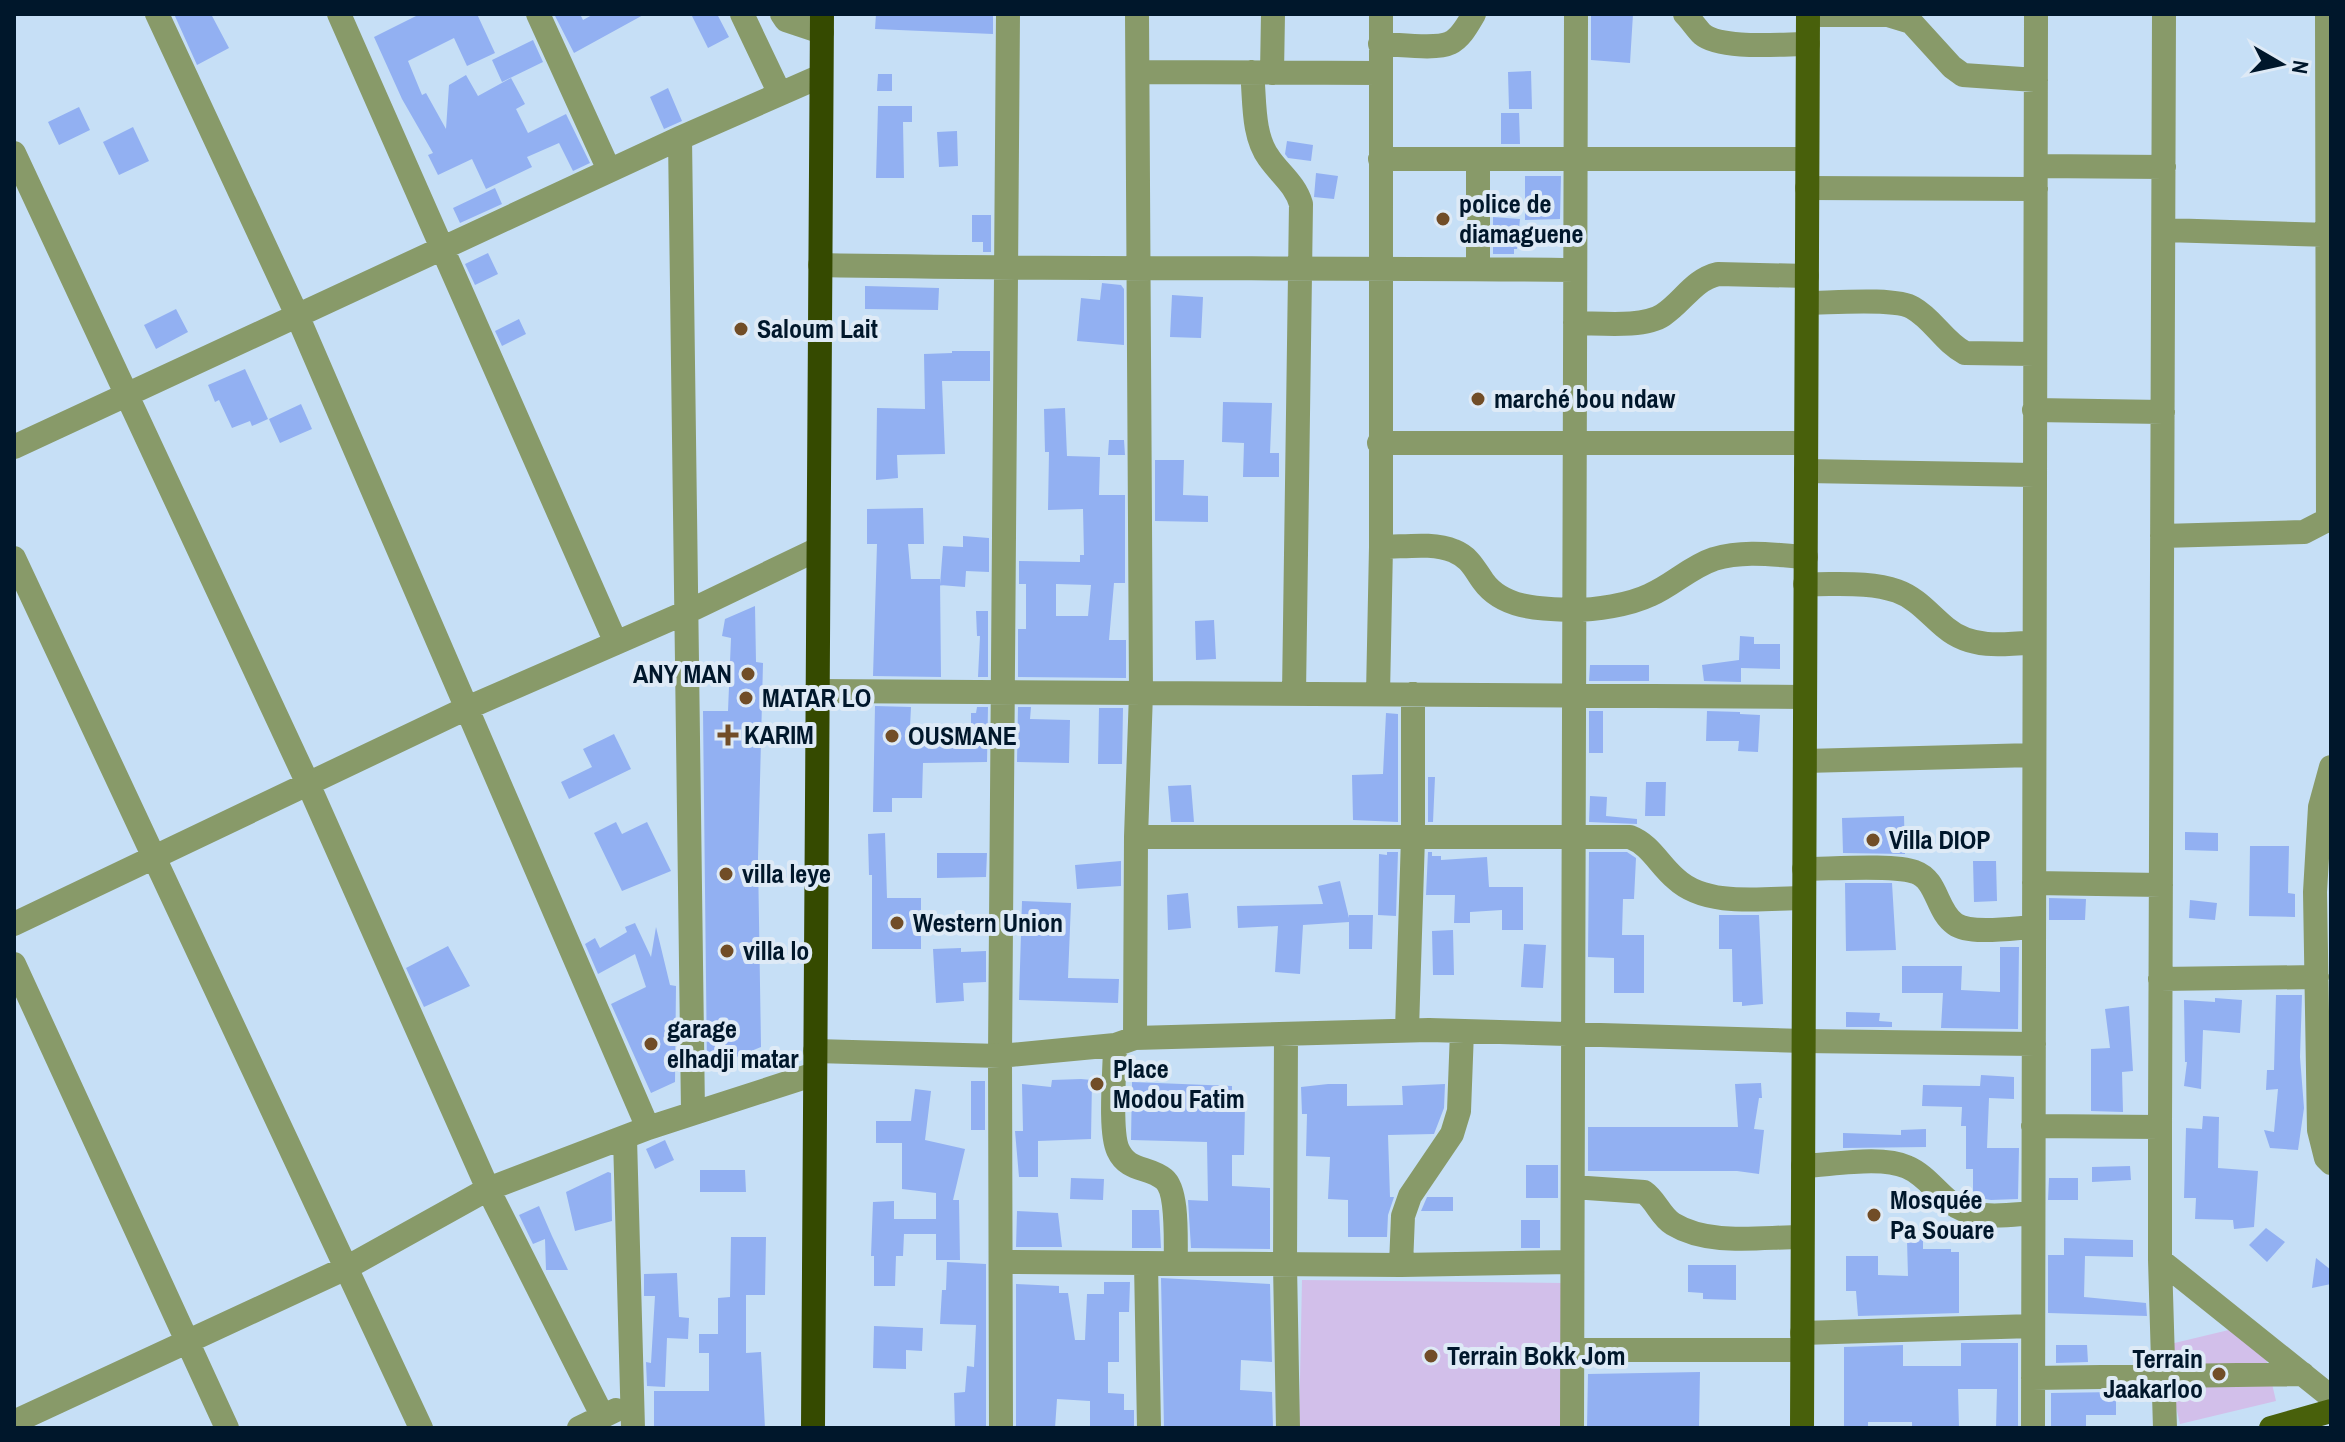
<svg xmlns="http://www.w3.org/2000/svg" width="2345" height="1442" font-family="'Archivo Narrow',sans-serif">
  <rect width="100%" height="100%" fill="#c6dff6"/>
  <path fill="#d2bfea" d="M1302,1280L1562,1283L1561,1428H1299Z
    M2258,1323L2276,1401L2180,1424L2162,1346Z"/>
  <path fill="#92b0f2" fill-rule="evenodd" d="M174,14H211L229,48L197,65Z
    M420,14H477L495,53L467,66L454,38L408,61L422,95L426,93L446,129L449,85L466,75L478,96L511,78L525,104L516,109L528,133L566,114L590,163L573,171L559,143L527,157L532,167L486,189L472,159L438,175L428,155L433,153L402,99L374,37Z
    M554,14H580L583,20L594,14H645L574,53Z
    M691,14H717L729,37L708,48Z
    M876,14H993V34L875,29Z
    M1591,14H1633L1630,63L1591,60Z
    M533,40L543,62L502,82L492,60Z
    M1531,71L1532,109H1509L1508,72Z
    M878,74H892V91H877Z
    M668,88L682,121L664,129L650,97Z
    M878,106H912V122H903L904,178H876Z
    M79,107L90,130L59,145L48,122Z
    M1501,113H1519L1520,144H1501Z
    M133,127L149,161L119,175L103,142Z
    M957,131L958,166L939,167L937,132Z
    M1287,141L1313,145L1311,161L1288,158L1285,154Z
    M1316,173L1338,176L1334,199L1314,197Z
    M1525,176H1561L1560,219L1525,220Z
    M495,188L502,204L460,223L453,208Z
    M972,215H991V252H983V242H972Z
    M1493,217L1520,219L1517,249H1514V254H1493Z
    M488,253L498,274L475,285L465,264Z
    M1102,283L1121,285L1124,289V345L1077,341L1081,298L1100,300Z
    M865,286L939,288L938,310L865,309Z
    M1172,295L1203,297L1201,338L1170,337Z
    M176,309L188,332L156,349L144,325Z
    M519,319L526,334L502,346L495,331Z
    M952,351H990V381H942L945,454L897,455L898,478L876,480L877,408L925,409L924,354L952,353Z
    M245,369L268,419L252,426L250,421L232,428L219,400L215,402L208,385Z
    M1223,402L1272,403L1270,453H1279V477H1243L1244,443L1222,442Z
    M301,404L312,429L280,443L269,419Z
    M1065,408L1067,456L1100,457L1099,495H1125V583H1114L1109,640H1126V678L1018,677V629H1026V584H1019V561L1080,562V555H1084L1083,509L1048,510L1049,452H1045L1044,409ZM1056,584L1091,585L1088,616H1056Z
    M1109,440H1124L1125,455H1108Z
    M1155,460H1184L1183,495L1208,496V522L1155,521Z
    M923,508L924,544H908L911,579H940L941,677L873,676L877,544H867V509Z
    M963,536L989,538V572L966,571L965,587L940,585L943,546L963,547Z
    M755,606L756,662L763,663L758,858L761,1047L707,1069L703,711H728L731,638L722,636L725,619Z
    M976,611H988V677H978L980,636H977Z
    M1214,620L1216,659L1196,660L1195,621Z
    M1740,636L1754,637V644H1780V669L1741,668V682L1704,681L1702,665L1739,660Z
    M1590,665H1649V681H1589Z
    M875,706L911,707L910,727H934V737H971V713H976L977,707H988L987,762L923,763L922,798H892V812H873Z
    M1018,707H1031L1030,719L1070,720L1069,763L1017,762Z
    M1099,708H1123L1122,764H1098Z
    M1589,711H1603V753H1589Z
    M1707,711L1740,712V714L1760,715L1758,752L1738,751L1739,741H1706Z
    M1386,713L1398,714V822L1353,820L1352,775L1383,774Z
    M614,734L631,769L569,799L561,782L592,767L583,749Z
    M1428,777H1435L1433,822H1428Z
    M1646,782H1666L1665,816H1645Z
    M1191,785L1194,822H1171L1168,786Z
    M1590,796L1607,797L1606,816L1637,819V824L1589,822Z
    M1904,816L1905,854L1843,853L1842,818Z
    M616,822L622,834L647,822L671,871L622,891L594,833Z
    M2185,832L2218,833V851L2185,850Z
    M885,833L887,898H921V949H872V875H869L868,834Z
    M2250,846H2289L2288,893L2295,894V917L2249,916Z
    M1387,852H1398L1396,916L1378,915L1379,854L1387,855Z
    M1428,852H1432V856H1441V860L1487,857L1489,887H1523V930H1502V910L1470,912V923H1454L1455,895H1426Z
    M1589,852H1627L1636,858L1634,899H1623L1622,935H1644V993H1614V958L1588,957Z
    M937,853H987L986,877L937,878Z
    M1121,861V886L1077,889L1075,865Z
    M1973,861H1996L1997,901L1974,902Z
    M1340,881L1349,918V915H1373L1372,949H1349V922L1303,925L1300,974L1275,972L1278,926L1238,928L1237,906L1323,904L1318,886Z
    M1845,883H1892L1896,950L1846,951Z
    M1188,893L1191,928L1168,930L1167,895Z
    M2049,898L2086,899L2085,920H2049Z
    M2190,900L2217,903L2215,920L2189,918Z
    M1022,901L1071,903L1068,978L1119,979L1118,1003L1019,1000Z
    M1719,915H1759L1763,1004L1742,1006V1002H1733L1732,949H1719Z
    M635,923L651,957L656,927L670,985L676,986L675,1082L651,1093L611,1004L646,987L635,954L598,974L585,944L595,938L600,948L627,932L625,927Z
    M1453,930L1454,975H1433L1432,931Z
    M1524,944L1546,945L1543,988L1521,987Z
    M448,946L470,986L424,1007L406,968Z
    M2000,947H2019L2018,1029L1941,1028L1943,993H1902V966H1962L1961,990L2000,992Z
    M961,948V952L986,951V982L963,983L964,1001L936,1003L933,949Z
    M2276,995H2302L2300,1057L2304,1108L2298,1150L2270,1148L2264,1130L2274,1132L2278,1089L2266,1090L2267,1070H2274Z
    M2215,998L2242,1000L2240,1033L2203,1030L2201,1089L2184,1086L2187,1062H2185L2184,1000L2215,1002Z
    M2129,1006L2133,1071L2122,1072L2123,1112L2091,1111V1049L2110,1048L2105,1009Z
    M1846,1012L1880,1013L1879,1021L1892,1022V1027H1846Z
    M1981,1075L2014,1077V1099L1989,1098L1987,1148H2019L2018,1199L1991,1200L1973,1197V1169H1966V1126H1961L1962,1107L1922,1106L1923,1085L1980,1086Z
    M1081,1079L1092,1080L1091,1139L1038,1141V1177H1019L1015,1131H1023L1022,1084L1051,1087L1052,1080Z
    M971,1081H985V1130H971Z
    M1132,1082L1232,1086V1105H1245L1244,1155H1232V1186L1270,1188V1249L1191,1248L1188,1200L1208,1201L1207,1142L1131,1140Z
    M1761,1083L1762,1098H1759L1754,1129L1764,1130L1759,1174L1737,1171H1588V1127H1738L1735,1084Z
    M1328,1084H1347V1106L1403,1105L1402,1086L1445,1084L1444,1108L1434,1134L1388,1135L1390,1197H1394L1388,1215L1387,1237H1348V1200L1328,1199L1330,1157L1306,1156L1307,1114H1302L1301,1087Z
    M915,1089L931,1091L925,1140L965,1149L953,1200H959L960,1260H936V1234H904L903,1256H896L895,1286H874V1256H871L873,1202L894,1201V1219H936V1193L902,1189V1143H876V1121H911Z
    M2203,1116L2219,1117L2218,1168L2258,1171L2254,1227L2234,1229L2233,1220L2195,1219L2196,1198H2184L2186,1128L2202,1129Z
    M1926,1129V1147L1843,1148V1133L1901,1135V1130Z
    M665,1140L674,1160L655,1169L646,1149Z
    M1526,1165H1558V1198H1526Z
    M2130,1166L2131,1180L2092,1182V1167Z
    M700,1170H745L746,1192H700Z
    M608,1172L611,1173L612,1221L575,1231L566,1192Z
    M1071,1178L1104,1179L1103,1200L1070,1199Z
    M2049,1178H2078V1200H2048Z
    M1427,1197H1453V1211H1421Z
    M539,1206L552,1236L568,1270H546L545,1239L533,1244L519,1215Z
    M1132,1210H1159L1161,1248H1132Z
    M1017,1211L1058,1213L1062,1247H1016Z
    M1521,1220H1540V1248H1521Z
    M2266,1228L2285,1242L2267,1262L2249,1245Z
    M731,1237H766L765,1295H746V1353L761,1352L765,1428H654V1391H709V1353H699V1334H718V1298L730,1297Z
    M2064,1238L2133,1240V1257L2085,1256L2084,1297L2146,1303L2147,1316L2048,1313V1255H2064Z
    M1923,1239V1249H1951V1252H1959V1313L1858,1316L1856,1291H1846V1256H1878V1275L1908,1276L1907,1240Z
    M2316,1258L2331,1270V1284L2312,1288Z
    M947,1262L986,1264V1428H955L954,1393L965,1392L967,1366L974,1367L976,1325L940,1324L942,1290H946Z
    M1688,1265H1736V1300L1703,1299V1293L1688,1292Z
    M677,1273L679,1317L689,1318L688,1339L667,1338L665,1387L647,1386L646,1362L651,1363L655,1296H644V1274Z
    M1161,1278L1270,1284L1272,1362L1241,1360L1240,1390L1272,1392L1273,1428H1164Z
    M1104,1282H1130L1129,1312H1119V1362H1108V1393L1124,1394V1410H1134V1428H1090V1401L1057,1399L1055,1428H1016V1284L1059,1286V1293H1068L1075,1340H1085L1087,1294H1104Z
    M874,1326L923,1328L922,1351L906,1350V1369L873,1368Z
    M1961,1343H2018V1428H1996L1997,1389H1958L1959,1428H1912V1422H1868V1428H1844V1347L1903,1345V1366H1961Z
    M2056,1345H2087L2088,1362L2056,1363Z
    M1700,1372L1699,1428H1587L1588,1374Z
    M2116,1392V1415H2086V1428H2051V1393Z"/>
  <g fill="none" stroke-linecap="round" stroke-linejoin="round">
    <path stroke="#889a69" stroke-width="24" d="M157,14L297,315L648,1128
      M339,14L616,643
      M538,14L609,170
      M742,14L780,94
      M782,14L786,20L822,32
      M1685,14C1691,20 1696,28 1702,34C1721,50 1782,44 1808,44
      M2164,14L2160,1127V1260L2165,1428
      M2327,14L2328,521
      M1808,15H1888L1911,22L1952,67L1963,75L2036,80
      M1380,44C1397,44 1436,50 1450,43C1461,38 1468,24 1474,14
      M1138,72L1380,73
      M1252,72C1255,100 1252,135 1269,158C1280,174 1295,184 1301,204L1294,694
      M1272,73L1273,14
      M680,138L693,1112
      M14,153L309,786L488,1189L603,1417
      M1380,159H1807
      M1478,159V269
      M2036,166L2164,167
      M1807,188L2036,189
      M2164,230L2331,235
      M820,265C1072,270 1324,267 1575,270
      M1807,303C1830,303 1896,297 1913,308C1933,319 1944,342 1965,353L2035,354
      M1575,323C1599,323 1644,328 1663,315C1684,301 1693,280 1718,274L1807,276
      M2034,410L2163,412
      M1379,443H1806
      M14,447L680,138L821,76
      M1806,471L2034,475
      M2162,536L2304,532L2331,518
      M1381,547C1404,547 1433,542 1454,551C1469,557 1474,568 1483,581C1503,609 1541,609 1572,610C1596,610 1629,605 1650,595C1673,585 1690,567 1714,559C1745,550 1775,555 1806,557
      M14,558L421,1428
      M1805,584C1835,585 1869,581 1897,591C1917,598 1930,615 1946,628C1971,649 2004,645 2034,642
      M816,691L1805,697
      M1378,694L1381,547V14
      M1805,761L2034,755
      M2331,767L2320,807L2315,892L2319,1130L2326,1158L2331,1163
      M1136,837H1630C1651,845 1659,865 1676,879C1707,908 1765,898 1804,898
      M1804,869C1830,869 1894,864 1915,872C1938,880 1936,911 1955,924C1970,935 2014,928 2034,927
      M2034,883L2161,885
      M14,924L467,708L687,612L818,549
      M14,964L227,1428
      M2160,979L2317,977
      M1407,1030L1413,837V694
      M1286,1034L1285,1265L1288,1428
      M1135,1038L1136,837L1141,693L1137,14
      M1115,1045C1115,1069 1109,1131 1118,1150C1128,1172 1148,1166 1164,1179C1179,1191 1175,1244 1176,1263
      M815,1051L1000,1056L1115,1045L1135,1038L1429,1030L1804,1041L2034,1044
      M2033,1126L2160,1127
      M625,1138L633,1428
      M1803,1166C1831,1165 1882,1155 1907,1167C1924,1174 1936,1191 1950,1202C1974,1221 2005,1215 2033,1213
      M1573,1187L1644,1192C1656,1200 1660,1216 1673,1224C1709,1246 1760,1237 1801,1237
      M2160,1260L2331,1397
      M1002,1262L1401,1265L1572,1262
      M1146,1263L1149,1428
      M1401,1265L1403,1216L1410,1196L1452,1134L1459,1111L1462,1031
      M1802,1333L2033,1326
      M1572,1350H1802
      M2033,1378L2303,1374
      M14,1422L346,1268L488,1189L648,1128L815,1074
      M579,1428L616,1410
      M1001,1428L1000,1056L1008,14
      M1572,1428L1576,14
      M2033,1428L2036,14"/>
    <path stroke="#48600b" stroke-width="24" d="M1802,1428L1808,14
      M2271,1428L2331,1411"/>
    <path stroke="#354a00" stroke-width="24" d="M813,1428L822,14"/>
  </g>
  <g fill="#714d27" stroke="#deeaf6" stroke-width="3">
    <circle cx="1443" cy="219" r="8"/>
    <circle cx="741" cy="329" r="8"/>
    <circle cx="1478" cy="399" r="8"/>
    <circle cx="748" cy="674" r="8"/>
    <circle cx="746" cy="698" r="8"/>
    <path d="M724 723h8v8h8v8h-8v8h-8v-8h-8v-8h8z"/>
    <circle cx="892" cy="736" r="8"/>
    <circle cx="1873" cy="840" r="8"/>
    <circle cx="726" cy="874" r="8"/>
    <circle cx="897" cy="923" r="8"/>
    <circle cx="727" cy="951" r="8"/>
    <circle cx="651" cy="1044" r="8"/>
    <circle cx="1097" cy="1084" r="8"/>
    <circle cx="1874" cy="1215" r="8"/>
    <circle cx="1431" cy="1356" r="8"/>
    <circle cx="2219" cy="1374" r="8"/>
  </g>
  <g text-anchor="middle" stroke-width="8" stroke-linejoin="round" paint-order="stroke">
    <g font-size="26" font-weight="bold" fill="#00172b" stroke="#deeaf6" text-anchor="start">
      <text x="1459" y="213">police de<tspan x="1459" dy="30">diamaguene</tspan></text>
      <text x="757" y="338">Saloum Lait</text>
      <text x="1494" y="408">marché bou ndaw</text>
      <text x="732" y="683" text-anchor="end">ANY MAN</text>
      <text x="762" y="707">MATAR LO</text>
      <text x="744" y="744">KARIM</text>
      <text x="908" y="745">OUSMANE</text>
      <text x="1889" y="849">Villa DIOP</text>
      <text x="742" y="883">villa leye</text>
      <text x="913" y="932">Western Union</text>
      <text x="743" y="960">villa lo</text>
      <text x="667" y="1038">garage<tspan x="667" dy="30">elhadji matar</tspan></text>
      <text x="1113" y="1078">Place<tspan x="1113" dy="30">Modou Fatim</tspan></text>
      <text x="1890" y="1209">Mosquée<tspan x="1890" dy="30">Pa Souare</tspan></text>
      <text x="1447" y="1365">Terrain Bokk Jom</text>
      <text x="2203" y="1368" text-anchor="end">Terrain<tspan x="2203" dy="30">Jaakarloo</tspan></text>
    </g>
  </g>
  <rect width="2345" height="1442" fill="none" stroke="#00172b" stroke-width="32"/>
  <g transform="translate(2281 64) rotate(99)" stroke="#deeaf6" stroke-width="6" paint-order="stroke">
  <path d="M0-6L14 30L0 20L-14 30Z" fill="#00172b"/>
  <text y="-12" font-size="22" font-weight="bold" text-anchor="middle" fill="#00172b">N</text>
  </g>
</svg>
